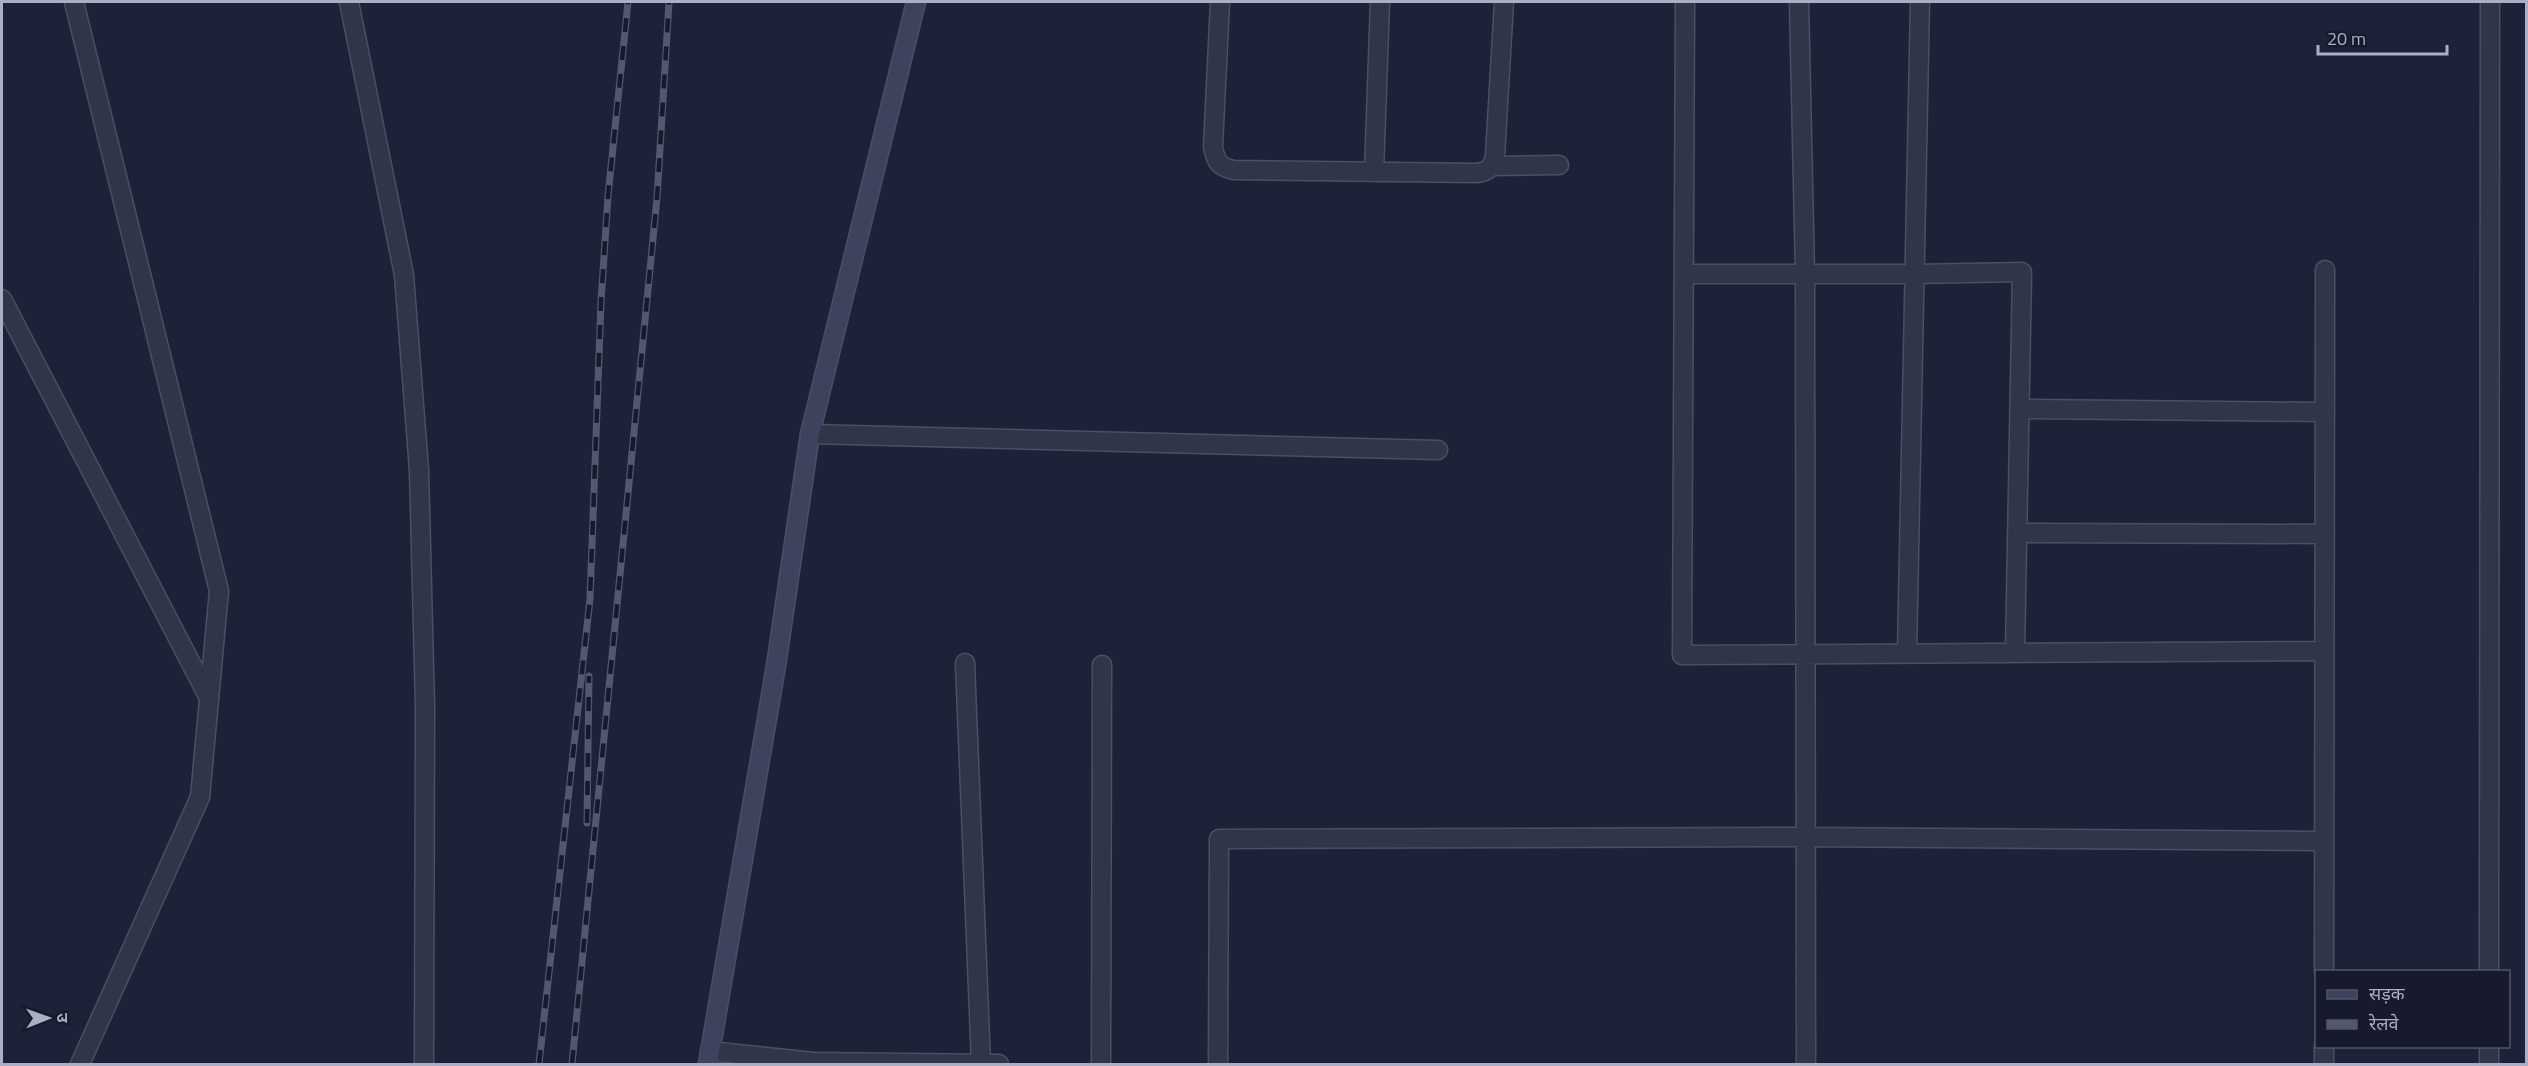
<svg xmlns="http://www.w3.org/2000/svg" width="2528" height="1066" font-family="'Titillium Web','Noto Sans Devanagari',sans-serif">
  <rect width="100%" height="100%" fill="#1e2238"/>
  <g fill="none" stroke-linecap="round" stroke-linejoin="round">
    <defs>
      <path id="lane" d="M349,2L404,275L419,470L425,706L424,1064
        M2,299L209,698"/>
      <path id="street" d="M74,2L219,591L200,797L80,1064
        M1220,2L1213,147C1216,162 1219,167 1234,170L1476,173C1488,172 1492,168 1495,156L1504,2
        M1685,2L1682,655L2324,651
        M1799,2L1805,273L1806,1064
        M1492,166L1559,165
        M1374,172L1380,2
        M1685,274H1913L2022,272L2015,652
        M2020,409L2325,412
        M810,434L1438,450
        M2017,533L2325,534
        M1907,653L1920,2
        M965,663L981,1064
        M2324,972L2325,270
        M2489,972L2490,2
        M710,1051L814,1062L999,1064
        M1101,1064L1102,665
        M1218,1064L1219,839L1806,837L2324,841
        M2324,1064V1046
        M2489,1064V1046"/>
      <path id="secondary" d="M708,1064L776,666L810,434L916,2"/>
    </defs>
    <use href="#lane" stroke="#4c4f63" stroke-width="21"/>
    <use href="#street" stroke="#4c4f63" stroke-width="21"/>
    <use href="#secondary" stroke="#4c4f63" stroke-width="21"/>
    <use href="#lane" stroke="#313548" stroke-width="18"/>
    <use href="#street" stroke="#313548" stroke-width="18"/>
    <use href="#secondary" stroke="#3f425c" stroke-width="18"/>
    <defs>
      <path id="rail" d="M587,823L589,676
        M539,1064L590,599L601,302L608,196L628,2
        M572,1064L657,198L669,2"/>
    </defs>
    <use href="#rail" stroke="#535770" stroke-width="7"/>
    <use href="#rail" stroke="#171a2c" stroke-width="4.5" stroke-dasharray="14" stroke-linecap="butt"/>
  </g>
  <rect width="2528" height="1066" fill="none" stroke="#abaec5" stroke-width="6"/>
  <rect x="2315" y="970" width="195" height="78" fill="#171a2c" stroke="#525569" stroke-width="1.5"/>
  <rect x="2327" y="990" width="30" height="9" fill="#3f425c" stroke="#525569" stroke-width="1.5"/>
  <text x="2369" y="1000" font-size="18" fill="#abaec5">सड़क</text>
  <rect x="2327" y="1020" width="30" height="9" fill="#535770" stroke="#525569" stroke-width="1.5"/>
  <text x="2369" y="1030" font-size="18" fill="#abaec5">रेलवे</text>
  <g transform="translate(48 1018) rotate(89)" stroke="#171a2c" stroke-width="4.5" paint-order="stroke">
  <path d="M0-4.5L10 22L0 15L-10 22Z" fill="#abaec5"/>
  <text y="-9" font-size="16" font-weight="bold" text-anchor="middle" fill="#abaec5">उ</text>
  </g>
  <path d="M2318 45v9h129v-9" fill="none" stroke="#abaec5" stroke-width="3"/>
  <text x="2327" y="45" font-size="18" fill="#abaec5" stroke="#171a2c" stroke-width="4.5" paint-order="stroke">20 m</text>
</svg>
